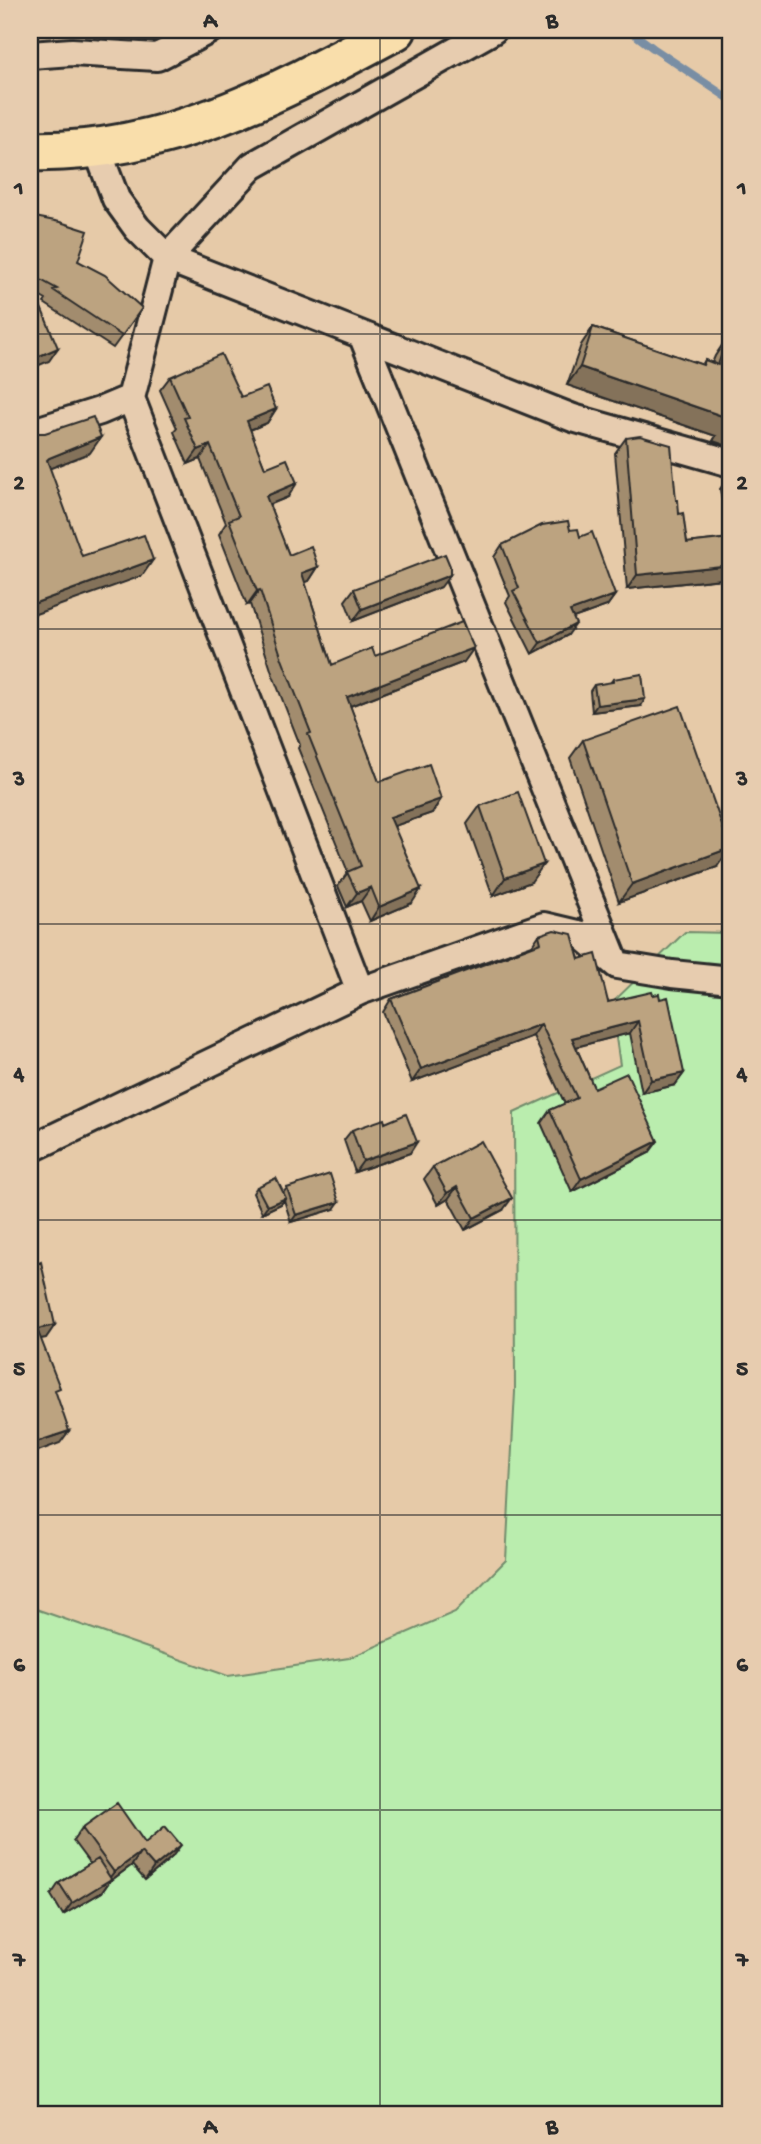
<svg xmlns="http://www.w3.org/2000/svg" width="761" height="2144" font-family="'Gochi Hand',sans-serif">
  <rect width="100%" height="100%" fill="#e6caa8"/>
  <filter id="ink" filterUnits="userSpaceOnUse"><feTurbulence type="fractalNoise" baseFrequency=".0143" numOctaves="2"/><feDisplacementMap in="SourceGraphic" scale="14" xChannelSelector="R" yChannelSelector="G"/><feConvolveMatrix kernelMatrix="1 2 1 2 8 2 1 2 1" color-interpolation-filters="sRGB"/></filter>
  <g filter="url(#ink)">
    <path fill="#baedae" stroke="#728c6c" stroke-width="2" d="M685,932L731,933V2114H30V1607L228,1676L349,1658L455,1612L506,1560L515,1392L514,1113L620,1065L611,1004Z"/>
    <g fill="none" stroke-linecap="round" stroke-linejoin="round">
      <path stroke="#798ea4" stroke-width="8" d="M629,30L653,48L731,100"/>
      <defs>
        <path id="minor" d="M30,55L72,52L157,57L209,30
          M97,149L116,199L137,228L167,258L573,418L731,463
          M363,337L615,962
          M30,433L100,411L131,398
          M360,991L131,398L167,258L252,166L493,30
          M30,1149L360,991L544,926L582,935L617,965L672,974L731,980"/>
        <path id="trunk" d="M30,151C166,155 280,92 396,30"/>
      </defs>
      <use href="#minor" stroke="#2b2b2b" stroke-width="32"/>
      <use href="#trunk" stroke="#2b2b2b" stroke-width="44"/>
      <use href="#minor" stroke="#e7ccaf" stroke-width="26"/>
      <use href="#trunk" stroke="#f9deab" stroke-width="38"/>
    </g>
    <path fill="#a28c6e" stroke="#2b2b2b" stroke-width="2" d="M30,216L78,261L142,308L113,348L44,303L46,300L30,291Z
      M593,327L702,365L705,360L712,363L715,356L727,338L731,339V447L713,441L716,436L567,385L581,345Z
      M170,377L241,397L276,409L267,423L250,430L265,468L288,497L269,505L289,555L318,567L309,581L305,582L332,665L375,656L464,662L350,706L379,782L441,799L432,813L394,826L412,903L370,921L361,901L347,907L338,886L348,872L298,748L300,745L272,673L250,604L247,605L219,534L226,523L200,459L188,464L174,432L177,428L160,390Z
      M626,438L679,514L687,543L729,538L720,489L731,474V578L627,589L615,453Z
      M570,530L580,537L615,595L607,606L573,618L568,635L532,654L506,602L510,596L494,557L502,545Z
      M441,587L353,621L345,601L354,589Z
      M613,679L641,706L592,712L590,691L594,685L610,683Z
      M583,740L717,867L619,902L570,758Z
      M480,806L531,882L493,896L467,824Z
      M539,935L579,959L608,1002L653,995L660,999L684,1073L675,1085L642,1093L630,1033L576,1047L594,1088L649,1153L572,1192L541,1123L550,1110L565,1104L533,1036L412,1082L383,1012L391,999L531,947Z
      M385,1123L410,1153L355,1172L344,1140L352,1130Z
      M433,1167L503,1210L465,1230L448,1199L438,1205L424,1179Z
      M257,1187L283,1193L287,1188L334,1209L291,1222L284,1200L281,1204L262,1213L253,1193Z
      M82,1828L145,1843L172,1857L145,1880L132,1865L109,1882L102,1892L63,1915L51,1895L59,1883L90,1864L73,1841Z"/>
    <path fill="#84725a" stroke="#2b2b2b" stroke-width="2" d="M58,348L49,361L30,369V360Z
      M580,367L731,419V447L713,441L716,436L567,385Z
      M276,409L267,423L237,435L247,421Z
      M101,437L90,453L38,473L49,458Z
      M210,445L200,459L188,464L198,450Z
      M297,483L288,497L256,510L266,496Z
      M153,560L142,576L30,616V605Z
      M731,565V578L627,589L637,575Z
      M318,567L309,581L293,587L302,573Z
      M450,575L441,587L353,621L362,609Z
      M260,590L250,604L247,605L257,591Z
      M615,595L607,606L562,622L570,611Z
      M576,624L568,635L532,654L540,643Z
      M474,648L464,662L337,711L347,697Z
      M645,699L641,706L592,712L597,705Z
      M441,799L432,813L380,831L390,817Z
      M730,848L717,867L619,902L632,884Z
      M544,864L531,882L493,896L505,878Z
      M371,887L361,901L347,907L357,893Z
      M421,889L412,903L370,921L379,907Z
      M638,1021L630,1033L564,1050L572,1038Z
      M541,1024L533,1036L412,1082L421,1069Z
      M684,1073L675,1085L642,1093L651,1080Z
      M658,1141L649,1153L572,1192L581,1179Z
      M417,1142L410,1153L355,1172L363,1161Z
      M457,1187L448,1199L438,1205L447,1193Z
      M286,1198L281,1204L262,1213L267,1206Z
      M512,1198L503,1210L465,1230L474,1218Z
      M339,1202L334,1209L291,1222L296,1215Z
      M55,1325L46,1338L30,1341L37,1329Z
      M69,1431L60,1443L30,1454V1444Z
      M181,1845L172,1857L145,1880L154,1867Z
      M141,1852L132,1865L109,1882L102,1892L63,1915L72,1903L107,1881L114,1872Z"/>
    <path fill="#bca380" stroke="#2b2b2b" stroke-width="2" d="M30,216L60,222L88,231L78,261L105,275L142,308L122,336L53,290L57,289L30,274Z
      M37,298L58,348L30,360V301Z
      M593,327L703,365L705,360L718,365L727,338L731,339V419L580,367Z
      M221,354L241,397L267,387L276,409L247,421L265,468L287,459L297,483L266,496L289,555L311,546L318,567L302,573L332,665L372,648L375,656L462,622L474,648L347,697L379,782L429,764L441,799L390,817L421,889L379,907L371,887L357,893L347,872L361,866L308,734L311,733L282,659L260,590L257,591L229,520L239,516L210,445L198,450L184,418L188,417L170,377Z
      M93,417L101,437L49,458L47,460L82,556L144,535L153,560L30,605V428L37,433H45Z
      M640,436L671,445L676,500H678L679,514L683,513L687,543L731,538V565L637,575L626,438Z
      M568,521L570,530L578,529L580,537L592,532L615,595L570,611L576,624L540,643L513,591L519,588L502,545L542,525Z
      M445,554L450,566V575L362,609L354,589Z
      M642,674L645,699L597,705L594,685L613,682V679Z
      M680,706L730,848L632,884L583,740Z
      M518,792L544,864L505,878L480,806Z
      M554,930L572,934L579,959L596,954L608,1002L652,992L653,995L659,994L660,999L668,997L684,1073L651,1080L638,1021L572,1038L594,1088L627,1073L658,1141L581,1179L550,1110L577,1098L541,1024L421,1069L391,999L541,943L539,935Z
      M406,1114L417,1142L363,1161L352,1130L384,1119L385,1123Z
      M481,1141L512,1198L474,1218L457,1187L447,1193L433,1167Z
      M330,1174L339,1202L296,1215L287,1188Z
      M276,1178L286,1198L267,1206L257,1187Z
      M41,1262L55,1325L37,1329L60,1388L55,1390L69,1431L30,1444V1267Z
      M117,1803L145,1843L165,1826L181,1845L154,1867L141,1852L114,1872L82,1828Z
      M98,1859L111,1879L72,1903L59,1883Z"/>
  </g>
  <path fill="none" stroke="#2b2b2b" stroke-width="2" stroke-opacity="0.55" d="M380,30V2114M30,334H731M30,629H731M30,924H731M30,1220H731M30,1515H731M30,1810H731"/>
  <rect width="761" height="2144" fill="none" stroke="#e7ccaf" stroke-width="77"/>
  <rect x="38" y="38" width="684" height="2068" fill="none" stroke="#2b2b2b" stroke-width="2.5"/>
  <g font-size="23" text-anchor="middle" font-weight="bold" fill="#2b2b2b">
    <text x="210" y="27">A</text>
    <text x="552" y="27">B</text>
    <text x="19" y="194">1</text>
    <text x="742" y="194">1</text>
    <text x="19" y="489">2</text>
    <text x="742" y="489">2</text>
    <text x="19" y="785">3</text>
    <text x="742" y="785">3</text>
    <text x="19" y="1080">4</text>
    <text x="742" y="1080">4</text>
    <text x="19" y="1375">5</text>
    <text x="742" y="1375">5</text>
    <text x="19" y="1671">6</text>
    <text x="742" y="1671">6</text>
    <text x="19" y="1966">7</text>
    <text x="742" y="1966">7</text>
    <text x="210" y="2133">A</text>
    <text x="552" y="2133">B</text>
  </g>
</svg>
